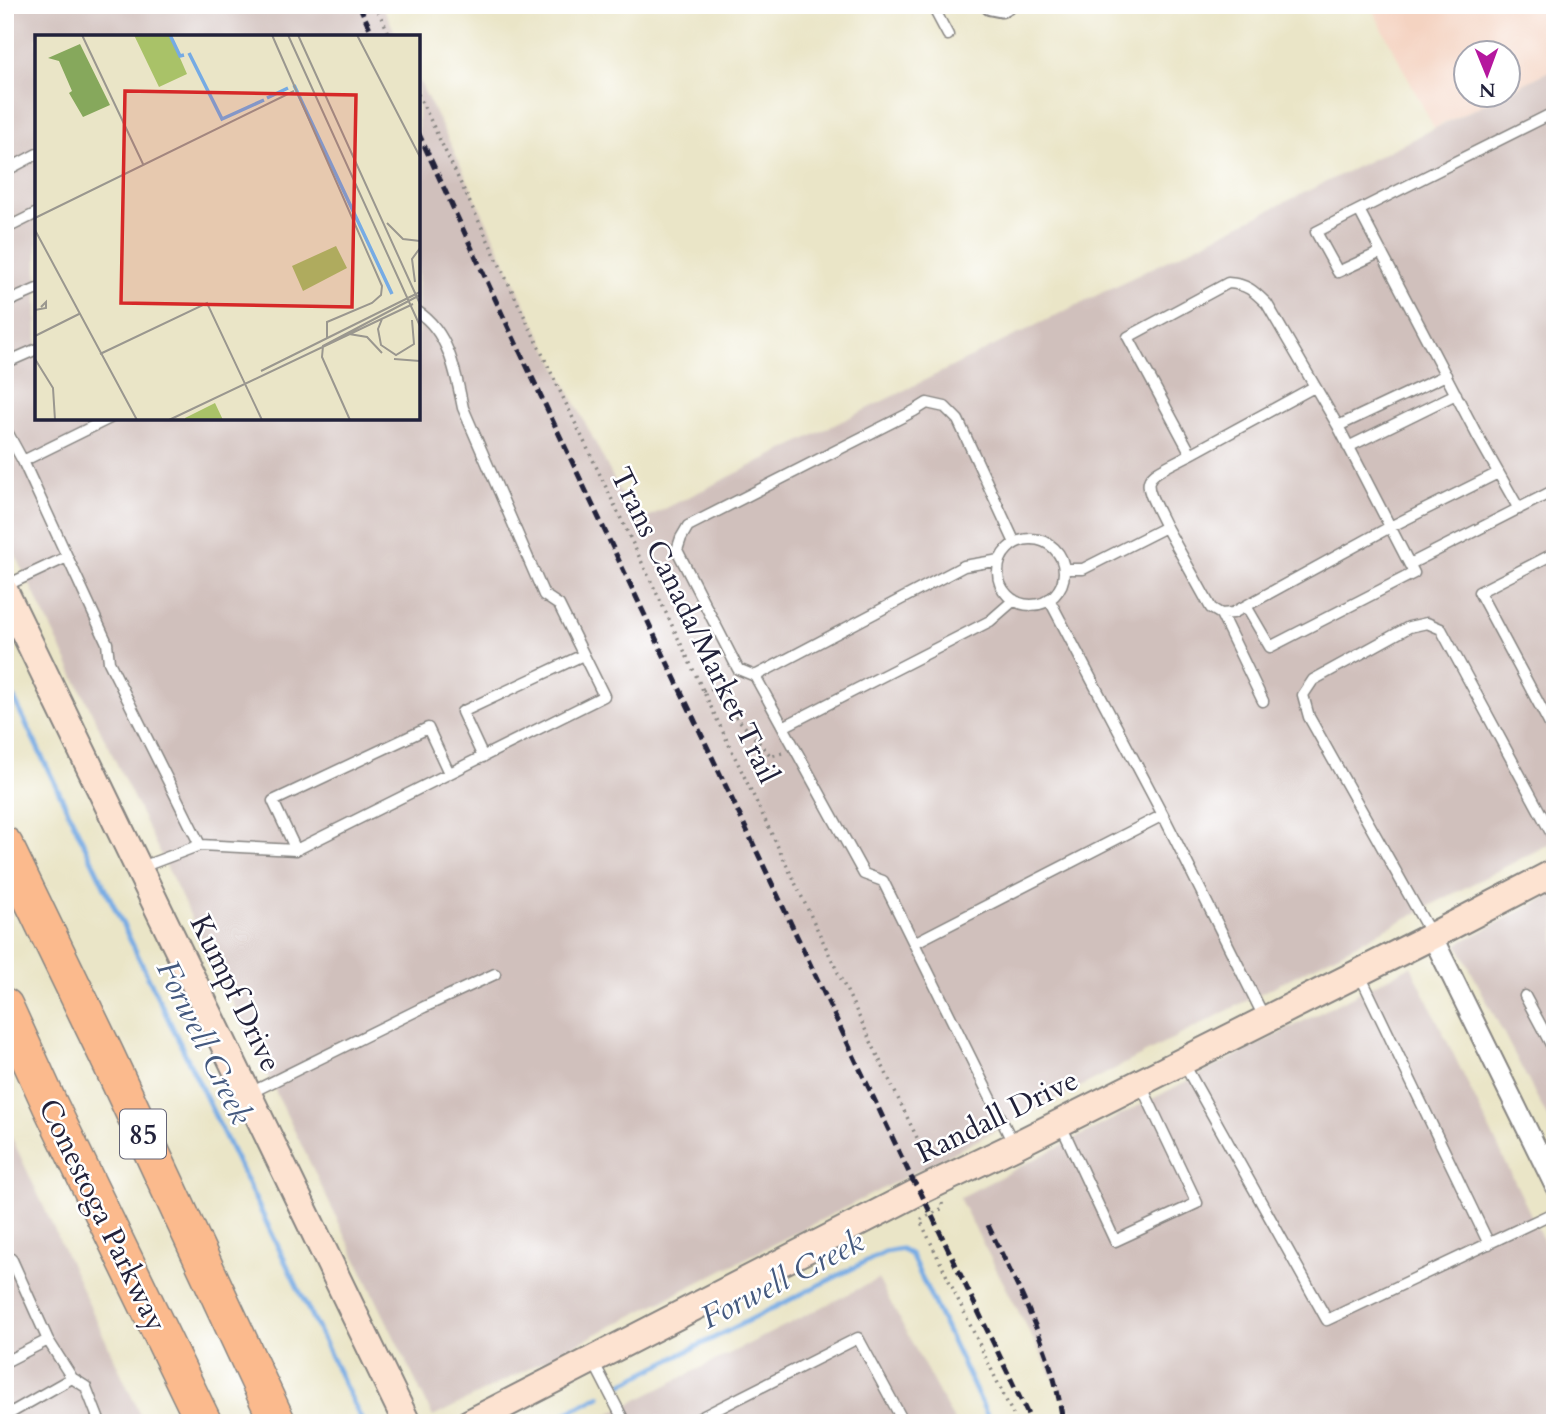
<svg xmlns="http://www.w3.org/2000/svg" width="1560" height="1428" font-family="Cardo,serif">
  <rect width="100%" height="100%" fill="#fff"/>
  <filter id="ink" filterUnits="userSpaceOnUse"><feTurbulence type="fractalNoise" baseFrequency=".0143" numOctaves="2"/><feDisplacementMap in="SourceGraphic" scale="14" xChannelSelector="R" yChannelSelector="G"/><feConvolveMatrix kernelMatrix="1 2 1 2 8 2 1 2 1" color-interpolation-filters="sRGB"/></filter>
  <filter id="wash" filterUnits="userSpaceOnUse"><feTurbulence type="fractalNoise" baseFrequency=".00686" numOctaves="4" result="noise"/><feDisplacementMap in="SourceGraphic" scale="28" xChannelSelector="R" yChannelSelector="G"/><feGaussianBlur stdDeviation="1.57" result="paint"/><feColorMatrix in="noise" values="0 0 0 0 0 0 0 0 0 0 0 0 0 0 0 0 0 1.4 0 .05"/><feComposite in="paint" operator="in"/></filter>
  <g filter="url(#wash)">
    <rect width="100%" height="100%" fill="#eae5c7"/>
    <path fill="#f4d3c1" d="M1370,5H1555V68L1508,92V52H1466V94L1502,95L1434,128Z"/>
    <path fill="#d0c0bc" d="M5,5H382L397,37H37V418H418V79L452,147L522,298L636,523L1502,95L1508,94V92L1555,68V841L937,1161L433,1417L5,533Z
      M1555,893V1132L1457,944Z
      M1411,966L1555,1265V1423H1077L959,1198Z
      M5,1123L144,1423H5Z
      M878,1279L955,1423H591Z"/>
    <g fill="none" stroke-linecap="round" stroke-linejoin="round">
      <path stroke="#76abe4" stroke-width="5" d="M5,680L363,1423
        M622,1384L885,1252L901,1249L911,1255L991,1423
        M548,1423L600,1396"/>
    </g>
  </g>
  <g filter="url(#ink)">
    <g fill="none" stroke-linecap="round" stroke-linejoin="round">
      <defs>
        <path id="lane" d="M932,5L948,35
          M5,171L37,154
          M1359,210L1316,232L1338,272L1381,252
          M5,229L37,213
          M5,303L37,289
          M5,363L37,349
          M110,418L23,461L107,643L109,662L200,845
          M1338,426L1446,375
          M5,428L23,461
          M1348,447L1456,394
          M1519,509L1477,435L1359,210L1555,112
          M1166,527C1140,474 1139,481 1191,454
          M998 572a33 33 0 1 1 66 0a33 33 0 1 1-66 0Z
          M1555,553L1479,592L1555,734
          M1410,564L1555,490
          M1064,569H1083L1166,527L1211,608L1221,614L1233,613L1390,527L1498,473
          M5,586L67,557
          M1049,599L1163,815L1265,1019
          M1246,606L1270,647L1414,573L1338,426L1267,304C1254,291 1247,284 1228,283L1128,337L1191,454L1314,387
          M1221,614L1263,701
          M755,676L964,566L1000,560
          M783,727L990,621L1014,600
          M483,757L462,712L583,655
          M296,850L273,801L428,728L449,773
          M139,868L200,845L296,850L604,696L559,605L544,595L463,408C456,374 449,332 418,312
          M1432,936L1309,717L1303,695L1313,680L1409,627L1427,623L1441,629L1555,840
          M914,943L1163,815
          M1359,973L1489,1244
          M1525,996L1555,1052
          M1184,1064L1327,1320L1555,1212
          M248,1094L424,1007L495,974
          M1060,1123L1115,1241L1197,1203L1140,1083
          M1014,1145L883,881L864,874L755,676L738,669L677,550L681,538L688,526L914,411L927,403L945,407L958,420L1015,543
          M1538,1153L1555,1144
          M5,1253L12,1260L48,1340L72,1378L86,1387L100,1423
          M593,1361L625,1423
          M5,1362L48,1340
          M5,1416L72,1378
          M690,1423L858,1338L904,1423"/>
        <path id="street" d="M991,5L1001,7L1005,5
          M1432,936L1555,1186"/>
        <path id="secondary" d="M5,592L407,1423
          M469,1423L920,1191L1014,1146L1432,936L1555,872"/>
        <path id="highway" d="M5,845L106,1054L278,1423
          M5,1006L50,1105L204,1423"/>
      </defs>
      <use href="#lane" stroke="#868481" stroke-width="13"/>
      <use href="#street" stroke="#868481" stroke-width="23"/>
      <use href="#secondary" stroke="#868481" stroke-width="30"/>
      <use href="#highway" stroke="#868481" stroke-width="38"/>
      <path stroke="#868481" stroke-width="3.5" stroke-dasharray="2 5" stroke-linecap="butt" d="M375,5L391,37
        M418,94L929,1163
        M703,691L719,688L729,709L771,756L782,753
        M942,1203L943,1208L920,1220L1017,1423"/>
      <use href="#lane" stroke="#fff" stroke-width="10"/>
      <use href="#street" stroke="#fff" stroke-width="19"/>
      <use href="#secondary" stroke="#fde3d1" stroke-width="26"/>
      <use href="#highway" stroke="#fbba8d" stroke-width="35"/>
      <path stroke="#22223b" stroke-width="5" stroke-dasharray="10 5" stroke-linecap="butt" d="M359,5L374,37
        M418,132L504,318L912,1179L920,1191L1032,1423
        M988,1225C1018,1289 1054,1352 1063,1423"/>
    </g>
  </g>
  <g text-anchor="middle" stroke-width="5" stroke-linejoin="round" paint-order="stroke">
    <rect fill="#fff" stroke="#646476" stroke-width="2" x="120" y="1109.5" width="46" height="49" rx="5"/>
    <g font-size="28" font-weight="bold" fill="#22223b">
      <text x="143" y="1144">85</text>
    </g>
    <g font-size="30" fill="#22223b" stroke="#fff">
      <text transform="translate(695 625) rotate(64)" y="10">Trans Canada/Market Trail</text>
      <text transform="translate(236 993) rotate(64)" y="10">Kumpf Drive</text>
      <text transform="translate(997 1116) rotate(-26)" y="10">Randall Drive</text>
      <text transform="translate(103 1215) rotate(64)" y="10">Conestoga Parkway</text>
    </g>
    <g font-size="32" font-style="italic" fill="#44597f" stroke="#fff">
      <text transform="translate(205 1042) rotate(64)" y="11">Forwell Creek</text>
      <text transform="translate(782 1279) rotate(-27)" y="11">Forwell Creek</text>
    </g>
  </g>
  <g transform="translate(35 35)">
    <rect width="385" height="385" fill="#eae5c7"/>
    <path d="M99,0H135L152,39L124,52ZM301,211L312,233L268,256L257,231ZM180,368L188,385H150V383Z" fill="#a9c268"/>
    <path d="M45,9L75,70L48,82L34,58L37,56L24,26L13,23Z" fill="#86a85c"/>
    <path fill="none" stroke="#76abe4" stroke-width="3.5" d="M135,0L145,21L149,20M154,18L187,84L229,65M259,50L357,259M232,63L253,53"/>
    <path fill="none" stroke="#9a978f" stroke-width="2" d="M47,0L108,129M237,0L347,251L346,260L337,268L292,287V303M253,0L385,291M263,0L385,269M322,0L385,122M0,183L259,56M352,188L368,204L385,206M0,195L102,385M380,247L377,224L385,213M0,275L11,273V267L6,272M347,284L343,294L346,310L361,320L379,309L377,285M314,299L332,302L347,318M0,301L44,279M65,319L172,268L227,385M0,324L18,353L20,385M359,324L385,326M226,336L385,257M134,385L378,269M315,385L287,322L288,311L385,260"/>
    <path fill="#d62828" fill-opacity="0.15" stroke="#d62828" stroke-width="3.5" d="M90,56L321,60L317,272L86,268Z"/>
    <rect width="385" height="385" fill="none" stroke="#22223b" stroke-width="3.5"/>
  </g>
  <rect width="1560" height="1428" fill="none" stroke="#fff" stroke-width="28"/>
  <g transform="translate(1487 74) rotate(179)"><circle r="33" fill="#ffffff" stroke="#a7a7b1" stroke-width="2"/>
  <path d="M0-5L12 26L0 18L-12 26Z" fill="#b5179e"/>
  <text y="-10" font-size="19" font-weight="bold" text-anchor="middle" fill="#22223b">N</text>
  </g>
</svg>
